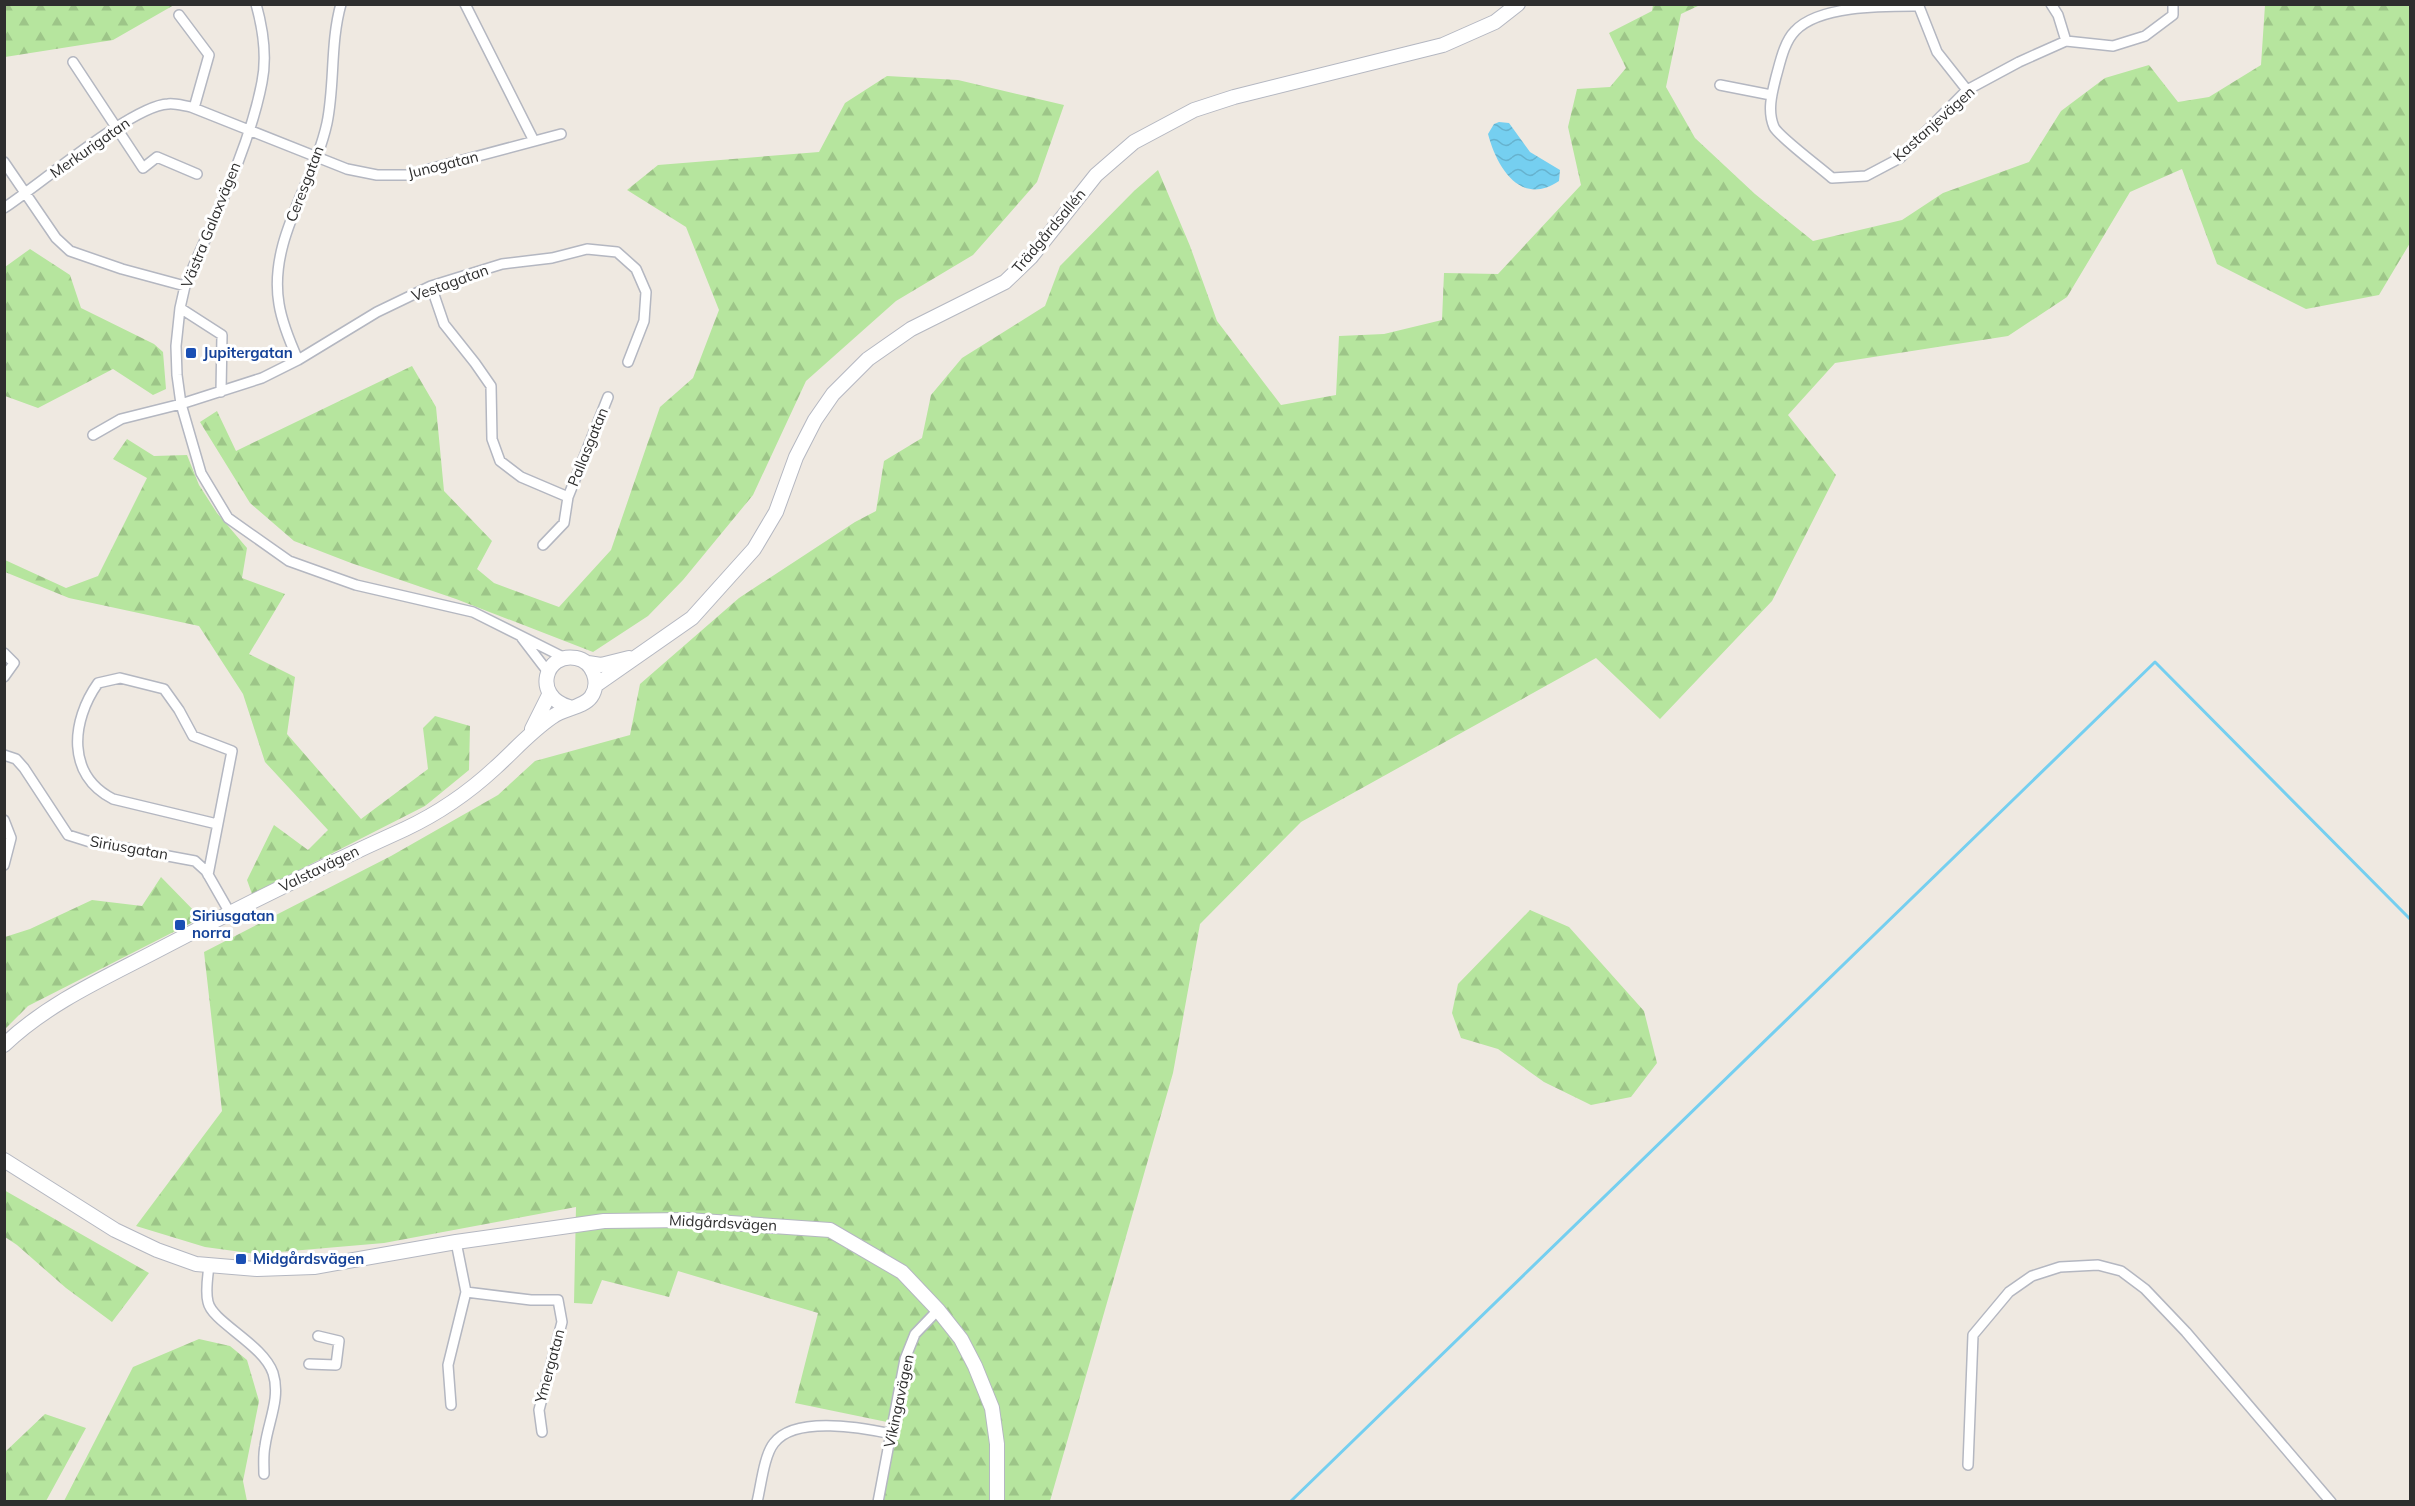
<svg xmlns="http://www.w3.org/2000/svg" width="2415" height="1506" font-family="Mulish,sans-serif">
  <defs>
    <pattern id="forest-firs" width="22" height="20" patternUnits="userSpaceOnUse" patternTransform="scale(1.5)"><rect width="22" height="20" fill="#b6e59e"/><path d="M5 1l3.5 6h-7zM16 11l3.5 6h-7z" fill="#9dc588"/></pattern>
    <pattern id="water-waves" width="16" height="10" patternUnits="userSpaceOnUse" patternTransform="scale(1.5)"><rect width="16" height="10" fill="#75cff0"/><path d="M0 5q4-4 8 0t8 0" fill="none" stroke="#66b2ce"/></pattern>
  </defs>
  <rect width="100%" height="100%" fill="#efe9e1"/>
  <path fill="url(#forest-firs)" d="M5,4H174V5L113,40L5,57Z
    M1653,5H1700L1681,14L1666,87L1695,138L1755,194L1813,241L1902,220L1943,193L2029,162L2061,111L2105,78L2149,65L2178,102L2209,97L2261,65L2265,5H2410V243L2379,295L2306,309L2217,264L2182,169L2130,192L2067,297L2008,336L1835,363L1788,415L1836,475L1772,601L1660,719L1596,658L1301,822L1200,924L1173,1073L1050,1501H876L887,1422L795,1403L818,1313L678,1271L669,1297L602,1280L592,1304L574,1303L576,1207L384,1243L256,1254L205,1247L136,1226L222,1111L204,952L391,856L498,795L535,761L630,735L640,684L739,598L855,522L876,511L884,461L922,438L931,395L962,358L1045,306L1060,266L1134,191L1158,170L1190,246L1217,321L1281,405L1336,395L1339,336L1384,334L1442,320L1444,273L1498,274L1581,185L1568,127L1577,89L1610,87L1626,68L1609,33L1652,11Z
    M887,76L958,80L1064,105L1037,182L973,255L896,301L806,381L753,495L683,580L648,616L593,652L456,599L351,563L294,541L250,503L200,422L217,411L236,451L412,366L436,407L444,491L492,541L477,569L494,583L559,607L611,550L660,407L693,378L719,310L686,227L627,190L658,165L819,152L845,103Z
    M30,249L70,275L81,308L154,344L163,352L166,389L153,395L113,369L38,408L5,396V267Z
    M127,439L154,456L187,455L199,485L217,513L247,548L242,578L285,594L249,654L295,677L287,734L361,819L428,769L423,728L435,716L470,726L469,770L425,806L252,894L247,880L274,825L308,850L328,830L265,762L243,694L199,626L69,598L5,572V560L66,588L98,576L147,478L113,459Z
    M161,877L201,918L28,1006L5,1029V937L30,929L92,900L142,906Z
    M1530,910L1569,927L1644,1011L1657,1063L1631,1097L1591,1105L1544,1082L1498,1049L1461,1038L1452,1013L1458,984Z
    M4,1190L149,1273L112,1322L66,1288L17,1245L5,1237Z
    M199,1339L230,1346L247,1360L259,1401L243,1481L247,1501H64L133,1367Z
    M45,1414L86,1428L46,1501H5V1452Z"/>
  <path fill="url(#water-waves)" d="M1499,122L1509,123L1530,152L1560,170L1559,181C1521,207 1497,168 1488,134L1494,124Z"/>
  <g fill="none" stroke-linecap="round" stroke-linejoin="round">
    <path stroke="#75cff0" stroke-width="3" d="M1290,1502L2155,662L2410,919"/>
    <defs>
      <path id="street" d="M256,4C263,29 267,57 262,82C249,150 212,222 185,286L180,308L176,346L177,375L181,404L201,473L228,518L289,561L356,585L473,612L565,658
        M465,4L534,141
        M1918,4L1937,52L1967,90
        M2051,4L2058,15L2066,41
        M1918,6C1885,6 1819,5 1795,31C1784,42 1780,63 1776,77C1772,93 1767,111 1774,127C1779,137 1821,168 1832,178L1866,176L1900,158L1967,90L2019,62L2066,41L2113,46L2145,36L2173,15V4
        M179,15L209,55L194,108
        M73,62L143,168L157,157L197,174
        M1720,85L1771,95
        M4,162L56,238L70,251L122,269L185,286
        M4,208C38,186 133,105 168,104C175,103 184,106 191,107L347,169L377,175H407L561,134
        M431,286L444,324L475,363L491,386L492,439L500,461L521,477L568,497L564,523L543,545
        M180,308L222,335L221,392
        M298,360C290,342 282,323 279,304C268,240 314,183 327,123C335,84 330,43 341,4
        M93,435L121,419L181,404L262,378L298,360L377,312L431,286L502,264L552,258L587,249L617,252L636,269L646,292L644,321L628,362
        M568,497L608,397
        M522,638L548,672
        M4,653L14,663L4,677
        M4,755L16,759L24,768L68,835L87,841L195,861L206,871L230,913
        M4,820L11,838L4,865
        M208,875L232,751L193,736L179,710L164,689L120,678L98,683C71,721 66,775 113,799L217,824
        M456,1242L466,1292L531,1300H558L562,1322L539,1410L542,1432
        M209,1265C208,1276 205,1291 208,1302C212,1322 263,1344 273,1373C281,1398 268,1422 265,1446C263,1455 264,1465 264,1474
        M309,1364L336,1365L339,1341L318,1336
        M451,1405L448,1365L466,1292
        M1968,1465L1973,1335L2009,1292L2032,1276L2060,1267L2098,1265L2121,1271L2145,1289L2186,1332L2331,1502
        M757,1502C761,1486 764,1455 774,1443C795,1415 864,1428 892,1434
        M878,1502L905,1359L915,1334L938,1310"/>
      <path id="secondary" d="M588,663L601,665L629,658
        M596,685L692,618L754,549L776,512L796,457L815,420L833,394L868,359L911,329L1005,282L1031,257L1096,175L1134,142L1194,110L1234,97L1443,45L1495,22L1518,4
        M532,729L549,695
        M4,1045C49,1002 107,977 162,948C242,906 323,866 405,829C439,813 468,793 495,768C515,750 529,733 552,717C563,708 583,708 591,697C601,683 593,661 576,658C545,652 532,696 569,707
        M4,1160L115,1230L157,1250L196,1264L257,1269L314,1267L456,1242L604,1221L687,1220L830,1230L902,1272L938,1310L961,1339L975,1366L992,1408L997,1444V1502"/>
    </defs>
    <use href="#street" stroke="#b4b7c1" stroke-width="12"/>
    <use href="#secondary" stroke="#b4b7c1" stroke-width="16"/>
    <use href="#street" stroke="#fff" stroke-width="9"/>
    <use href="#secondary" stroke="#fff" stroke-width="14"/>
  </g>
  <g fill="#1a4fb4" stroke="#fff" stroke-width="2">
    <rect x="185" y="347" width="12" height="12" rx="3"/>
    <rect x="174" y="919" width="12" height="12" rx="3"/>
    <rect x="235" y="1253" width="12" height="12" rx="3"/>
  </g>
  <g text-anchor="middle" stroke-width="6" stroke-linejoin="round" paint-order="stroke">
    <g font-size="15" fill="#2e2e2e" stroke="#fff">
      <text transform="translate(1934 124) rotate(-42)" y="5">Kastanjevägen</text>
      <text transform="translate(90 148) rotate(-35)" y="5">Merkurigatan</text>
      <text transform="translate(443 165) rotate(-14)" y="5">Junogatan</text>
      <text transform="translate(305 184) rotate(-69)" y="5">Ceresgatan</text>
      <text transform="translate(211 225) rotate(-68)" y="5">Västra Galaxvägen</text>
      <text transform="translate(1049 231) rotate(-50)" y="5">Trädgårdsallén</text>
      <text transform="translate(450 283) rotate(-20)" y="5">Vestagatan</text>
      <text transform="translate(588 447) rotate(-68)" y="5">Pallasgatan</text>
      <text transform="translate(129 848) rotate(10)" y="5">Siriusgatan</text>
      <text transform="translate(319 869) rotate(-26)" y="5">Valstavägen</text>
      <text transform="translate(723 1223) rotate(3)" y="5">Midgårdsvägen</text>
      <text transform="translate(550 1366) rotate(-75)" y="5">Ymergatan</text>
      <text transform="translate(899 1401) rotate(-78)" y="5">Vikingavägen</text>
    </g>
    <g font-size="15" font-weight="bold" fill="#164399" stroke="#fff" text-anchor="start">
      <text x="203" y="358">Jupitergatan</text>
      <text x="192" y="921">Siriusgatan<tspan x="192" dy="17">norra</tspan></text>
      <text x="253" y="1264">Midgårdsvägen</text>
    </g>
  </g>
  <rect width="2415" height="1506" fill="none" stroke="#2e2e2e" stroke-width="12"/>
</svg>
